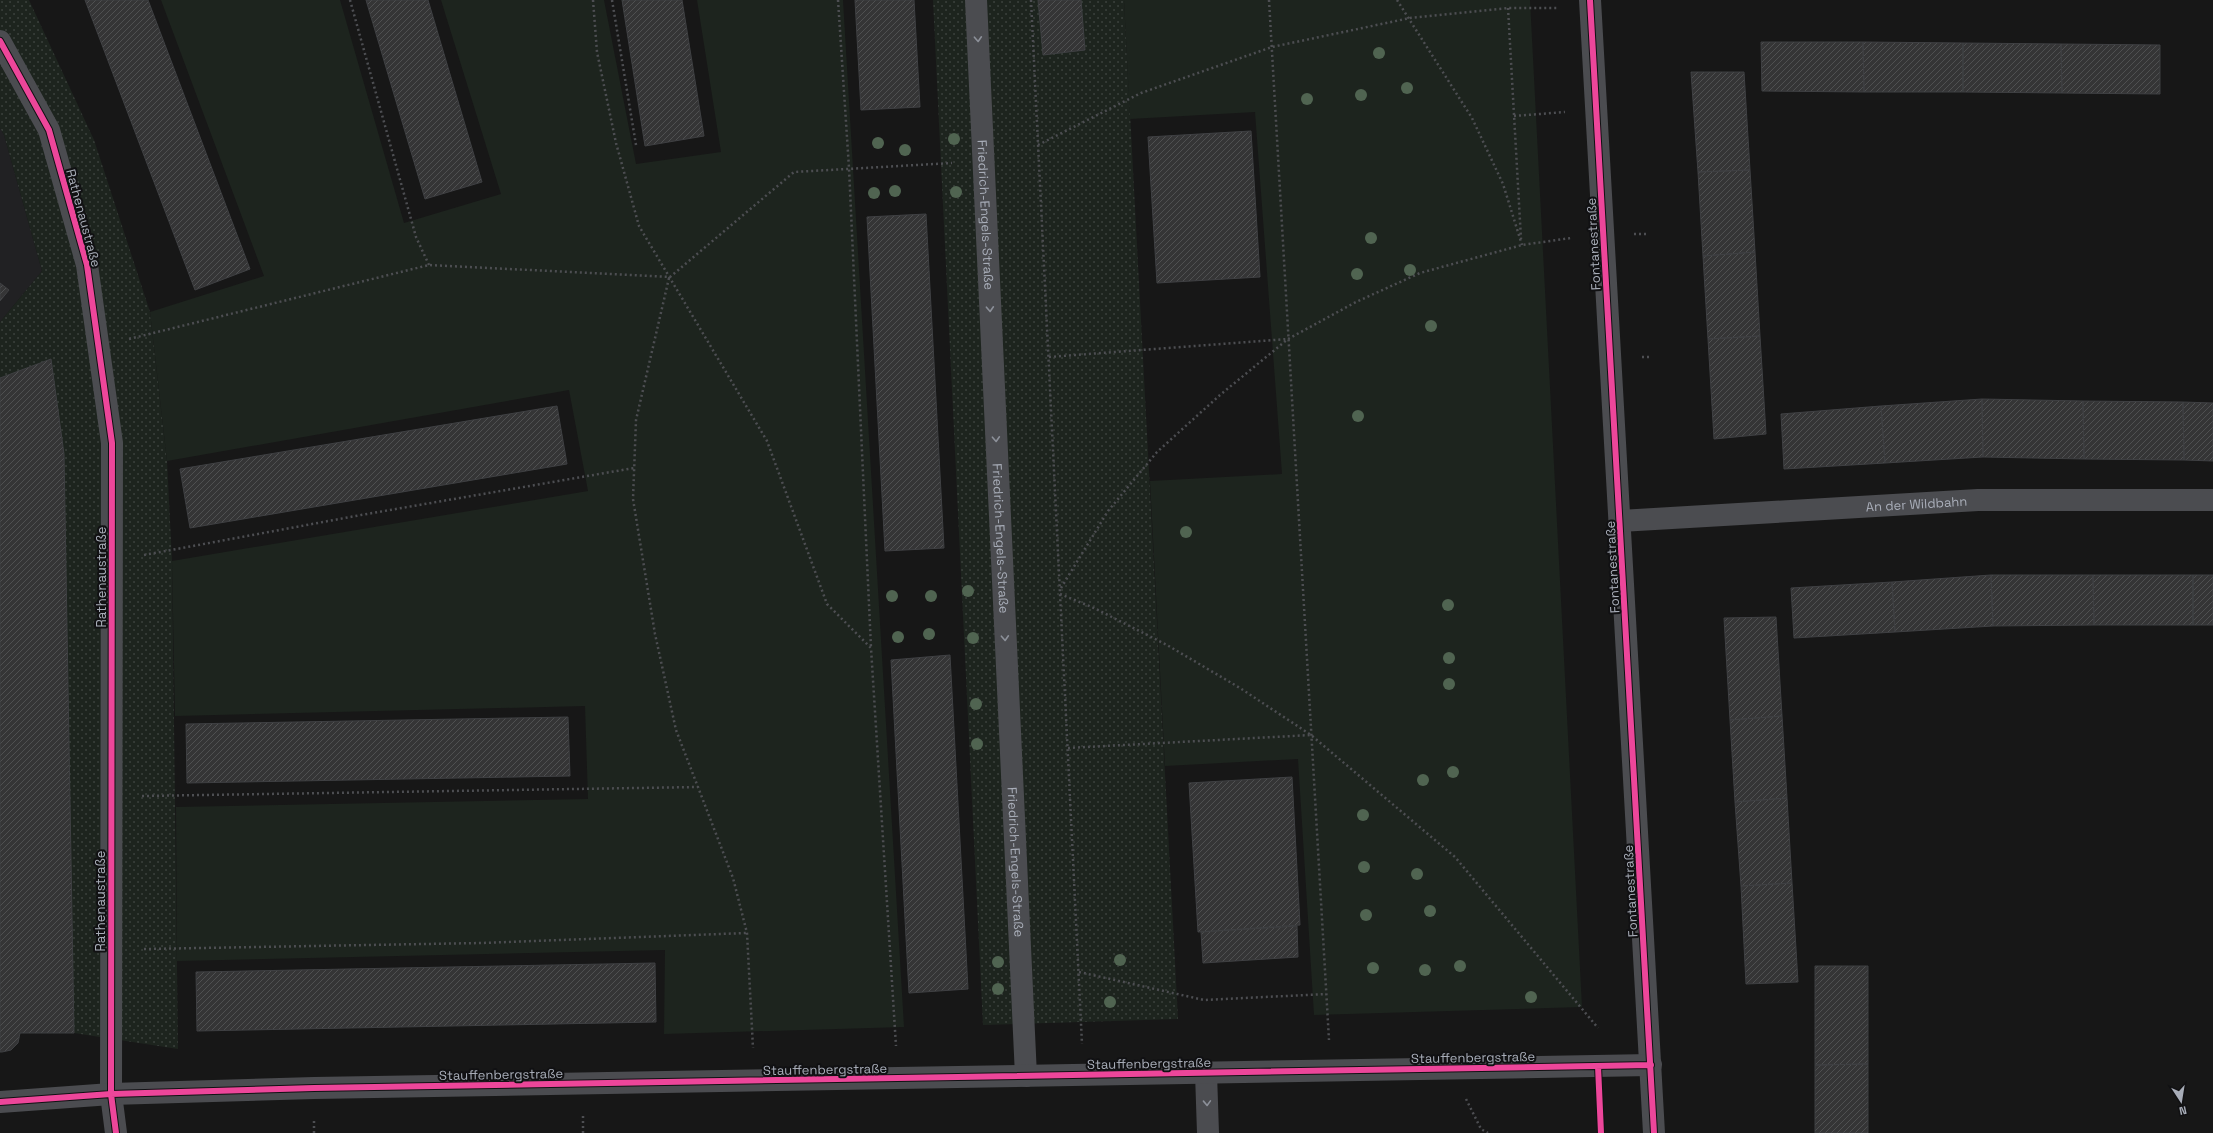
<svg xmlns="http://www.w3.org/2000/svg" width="2213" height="1133" font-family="'Space Grotesk',sans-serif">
  <defs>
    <pattern id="grass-dots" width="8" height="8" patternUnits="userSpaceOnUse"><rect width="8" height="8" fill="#1d241e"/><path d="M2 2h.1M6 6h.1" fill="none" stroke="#3b413d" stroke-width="1.8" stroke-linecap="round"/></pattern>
    <pattern id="building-hatch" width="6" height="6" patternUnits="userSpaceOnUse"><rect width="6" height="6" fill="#353536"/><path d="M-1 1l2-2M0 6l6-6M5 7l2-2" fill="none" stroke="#4f5051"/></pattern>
  </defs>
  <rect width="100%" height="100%" fill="#171717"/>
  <path fill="#212123" d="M0,128L4,135L42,271L0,322Z"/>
  <path fill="url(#grass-dots)" d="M0,0H29L94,140L150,312L167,461L172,561L178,1049L74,1033L64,454L51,359L0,378V322L42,271L4,135L0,128Z
    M933,0H1124L1178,1019L983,1025Z"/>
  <path fill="#1d241e" d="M161,0H340L404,223L501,194L441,0H604L636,164L721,152L697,0H843L904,1027L664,1034L665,950L177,961L176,807L588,799L585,706L175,716L172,561L588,491L569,390L167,461L150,312L264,276Z
    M1124,0H1530L1582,1007L1314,1015L1298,759L1165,766L1150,481L1282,474L1255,112L1130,119Z"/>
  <path fill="url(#building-hatch)" stroke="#3f4043" d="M85,0H148L250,269L195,290Z
    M366,0H428L482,182L425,199Z
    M622,0H682L704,136L645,146Z
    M855,0H914L920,107L861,110Z
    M1038,0H1081L1085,50L1043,55Z
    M1761,42H1863L1864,92L1762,91Z
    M1863,42L1963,43V92H1864Z
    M1963,43L2061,44L2062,93L1963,92Z
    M2061,44L2160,45V94L2062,93Z
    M1691,72H1744L1750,170L1698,172Z
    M1251,131L1260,277L1157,283L1148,137Z
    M1750,170L1755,252L1703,256L1698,172Z
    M926,214L944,548L885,551L867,217Z
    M1755,252L1760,336L1708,339L1703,256Z
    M0,283L9,290L0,301Z
    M1760,336L1766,434L1714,439L1708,339Z
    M51,359L64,454L74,1033H20L18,1043L11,1050L2,1052H0V378Z
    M1982,399L1983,457L1885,463L1881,406Z
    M1982,399L2083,401L2084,459L1983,457Z
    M2083,401L2183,402L2184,460L2084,459Z
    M2183,402L2213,403V461L2184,460Z
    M557,406L567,464L190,528L180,469Z
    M1881,406L1885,463L1784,469L1781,414Z
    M1991,575L1993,626L1895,632L1892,582Z
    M1991,575H2093L2094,625L1993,626Z
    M2093,575H2193V625H2094Z
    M2193,575H2213V625H2193Z
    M1892,582L1895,632L1794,638L1791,588Z
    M1776,617L1782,716L1730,720L1724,618Z
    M950,655L968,989L909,993L891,660Z
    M1782,716L1787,798L1735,802L1730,720Z
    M568,717L570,776L187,783L186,724Z
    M1292,777L1300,925L1198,932L1189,783Z
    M1787,798L1792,883L1741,886L1735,802Z
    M1792,883L1798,982L1746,984L1741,886Z
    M1297,926L1298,957L1203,963L1201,932Z
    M655,963L656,1022L197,1031L196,972Z
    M1815,966H1868V1064L1815,1065Z
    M1868,1064V1133H1815V1065Z"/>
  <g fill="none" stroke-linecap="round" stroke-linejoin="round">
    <path stroke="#4d4e52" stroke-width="2.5" stroke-dasharray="2 3" stroke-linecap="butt" d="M350,0L416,237L429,265
      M593,0L597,52L616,143L639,226L767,441L827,604L871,648L896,1046
      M612,0L636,145
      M838,0L849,168L871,648
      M1031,0L1082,1044
      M1269,0L1329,1040
      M1397,0L1472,118L1503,184L1522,245
      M1508,8L1521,239
      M1514,116L1565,112
      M1038,145L1141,93L1272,47L1410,18L1508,8H1559
      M1634,234H1646
      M669,278L636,420L633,499L655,634L676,730L733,878L747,933L753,1048
      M129,339L429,265L670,277L794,172L952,163
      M1049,357L1288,339
      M1642,357H1652
      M144,555L361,515L634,468
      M1061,588L1108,511L1157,452L1220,395L1288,339L1356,302L1420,273L1522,245L1571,238
      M1060,594L1094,608L1167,645L1240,688L1311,735L1455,857L1598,1028
      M1068,748L1311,735
      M142,796L698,787
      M144,949L481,943L747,933
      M1079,972L1204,1000L1326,994
      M1466,1099L1481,1129L1488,1133
      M583,1116V1133
      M314,1121V1133"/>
    <g stroke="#4b4c50" stroke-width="22">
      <path id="s1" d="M976,0L1026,1076"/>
      <path d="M1590,0L1654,1133"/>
      <path d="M0,41L49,130L87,265L112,443L111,1094L116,1133"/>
      <path id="s2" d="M1620,521L1978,500H2213"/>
      <path d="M1206,1073L1208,1133"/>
      <path d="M0,1102L111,1094L314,1088L1651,1065"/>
    </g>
    <defs>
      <path id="cycleway" d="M1590,0L1654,1133
        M0,41L49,130L87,265L112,443L111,1094L116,1133
        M1598,1066L1601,1133
        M0,1102L111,1094L314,1088L1651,1065"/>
    </defs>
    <use href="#cycleway" stroke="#111113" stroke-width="8"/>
    <use href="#cycleway" stroke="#ed469a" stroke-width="6"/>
  </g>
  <g fill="#506451">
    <circle cx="1379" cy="53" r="6"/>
    <circle cx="1407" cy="88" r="6"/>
    <circle cx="1361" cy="95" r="6"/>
    <circle cx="1307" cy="99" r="6"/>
    <circle cx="954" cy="139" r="6"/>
    <circle cx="878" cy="143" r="6"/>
    <circle cx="905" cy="150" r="6"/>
    <circle cx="895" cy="191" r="6"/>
    <circle cx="956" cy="192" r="6"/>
    <circle cx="874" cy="193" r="6"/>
    <circle cx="1371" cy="238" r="6"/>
    <circle cx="1410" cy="270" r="6"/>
    <circle cx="1357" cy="274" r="6"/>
    <circle cx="1431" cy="326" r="6"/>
    <circle cx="1358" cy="416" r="6"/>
    <circle cx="1186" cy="532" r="6"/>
    <circle cx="968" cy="591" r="6"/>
    <circle cx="892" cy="596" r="6"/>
    <circle cx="931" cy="596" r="6"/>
    <circle cx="1448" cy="605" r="6"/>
    <circle cx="929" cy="634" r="6"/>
    <circle cx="898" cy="637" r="6"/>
    <circle cx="973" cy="638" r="6"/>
    <circle cx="1449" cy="658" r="6"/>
    <circle cx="1449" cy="684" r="6"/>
    <circle cx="976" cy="704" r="6"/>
    <circle cx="977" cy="744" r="6"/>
    <circle cx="1453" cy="772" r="6"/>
    <circle cx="1423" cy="780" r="6"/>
    <circle cx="1363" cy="815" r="6"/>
    <circle cx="1364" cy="867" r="6"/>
    <circle cx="1417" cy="874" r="6"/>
    <circle cx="1430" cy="911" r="6"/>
    <circle cx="1366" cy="915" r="6"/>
    <circle cx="1120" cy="960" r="6"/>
    <circle cx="998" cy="962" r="6"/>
    <circle cx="1460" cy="966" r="6"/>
    <circle cx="1373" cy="968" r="6"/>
    <circle cx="1425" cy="970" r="6"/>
    <circle cx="998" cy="989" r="6"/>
    <circle cx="1531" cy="997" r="6"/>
    <circle cx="1110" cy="1002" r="6"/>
  </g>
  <defs><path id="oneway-chevron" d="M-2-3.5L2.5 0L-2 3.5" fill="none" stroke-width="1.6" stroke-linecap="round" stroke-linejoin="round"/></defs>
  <g stroke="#8c9099">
    <use href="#oneway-chevron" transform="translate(978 39) rotate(87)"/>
    <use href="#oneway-chevron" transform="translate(990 309) rotate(87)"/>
    <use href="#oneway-chevron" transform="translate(996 439) rotate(87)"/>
    <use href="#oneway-chevron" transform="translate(1005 638) rotate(87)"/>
    <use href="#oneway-chevron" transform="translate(1207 1103) rotate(88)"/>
  </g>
  <g text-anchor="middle" stroke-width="4" stroke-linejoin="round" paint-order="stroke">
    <g font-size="13" fill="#a8adb8" stroke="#111113">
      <text dy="5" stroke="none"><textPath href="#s1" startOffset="215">Friedrich-Engels-Straße</textPath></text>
      <text transform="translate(84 218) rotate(75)" y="5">Rathenaustraße</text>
      <text transform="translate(1593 244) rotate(-93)" y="5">Fontanestraße</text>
      <text dy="5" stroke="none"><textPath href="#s2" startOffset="297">An der Wildbahn</textPath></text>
      <text dy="5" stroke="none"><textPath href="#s1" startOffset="539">Friedrich-Engels-Straße</textPath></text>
      <text transform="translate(1612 567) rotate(-93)" y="5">Fontanestraße</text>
      <text transform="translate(101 577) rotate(-90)" y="5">Rathenaustraße</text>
      <text dy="5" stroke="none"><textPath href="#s1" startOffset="863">Friedrich-Engels-Straße</textPath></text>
      <text transform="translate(1630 891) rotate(-93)" y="5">Fontanestraße</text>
      <text transform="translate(100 901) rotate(-90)" y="5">Rathenaustraße</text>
      <text transform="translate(1473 1057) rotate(-1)" y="5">Stauffenbergstraße</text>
      <text transform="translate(1149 1063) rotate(-1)" y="5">Stauffenbergstraße</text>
      <text transform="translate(825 1069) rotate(-1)" y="5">Stauffenbergstraße</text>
      <text transform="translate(501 1074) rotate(-1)" y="5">Stauffenbergstraße</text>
    </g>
  </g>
  <g transform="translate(2181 1101) rotate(168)" stroke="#111113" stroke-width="3" paint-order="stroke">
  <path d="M0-3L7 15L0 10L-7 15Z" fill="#a8adb8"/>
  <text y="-6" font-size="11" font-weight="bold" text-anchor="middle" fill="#a8adb8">N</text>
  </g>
</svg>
